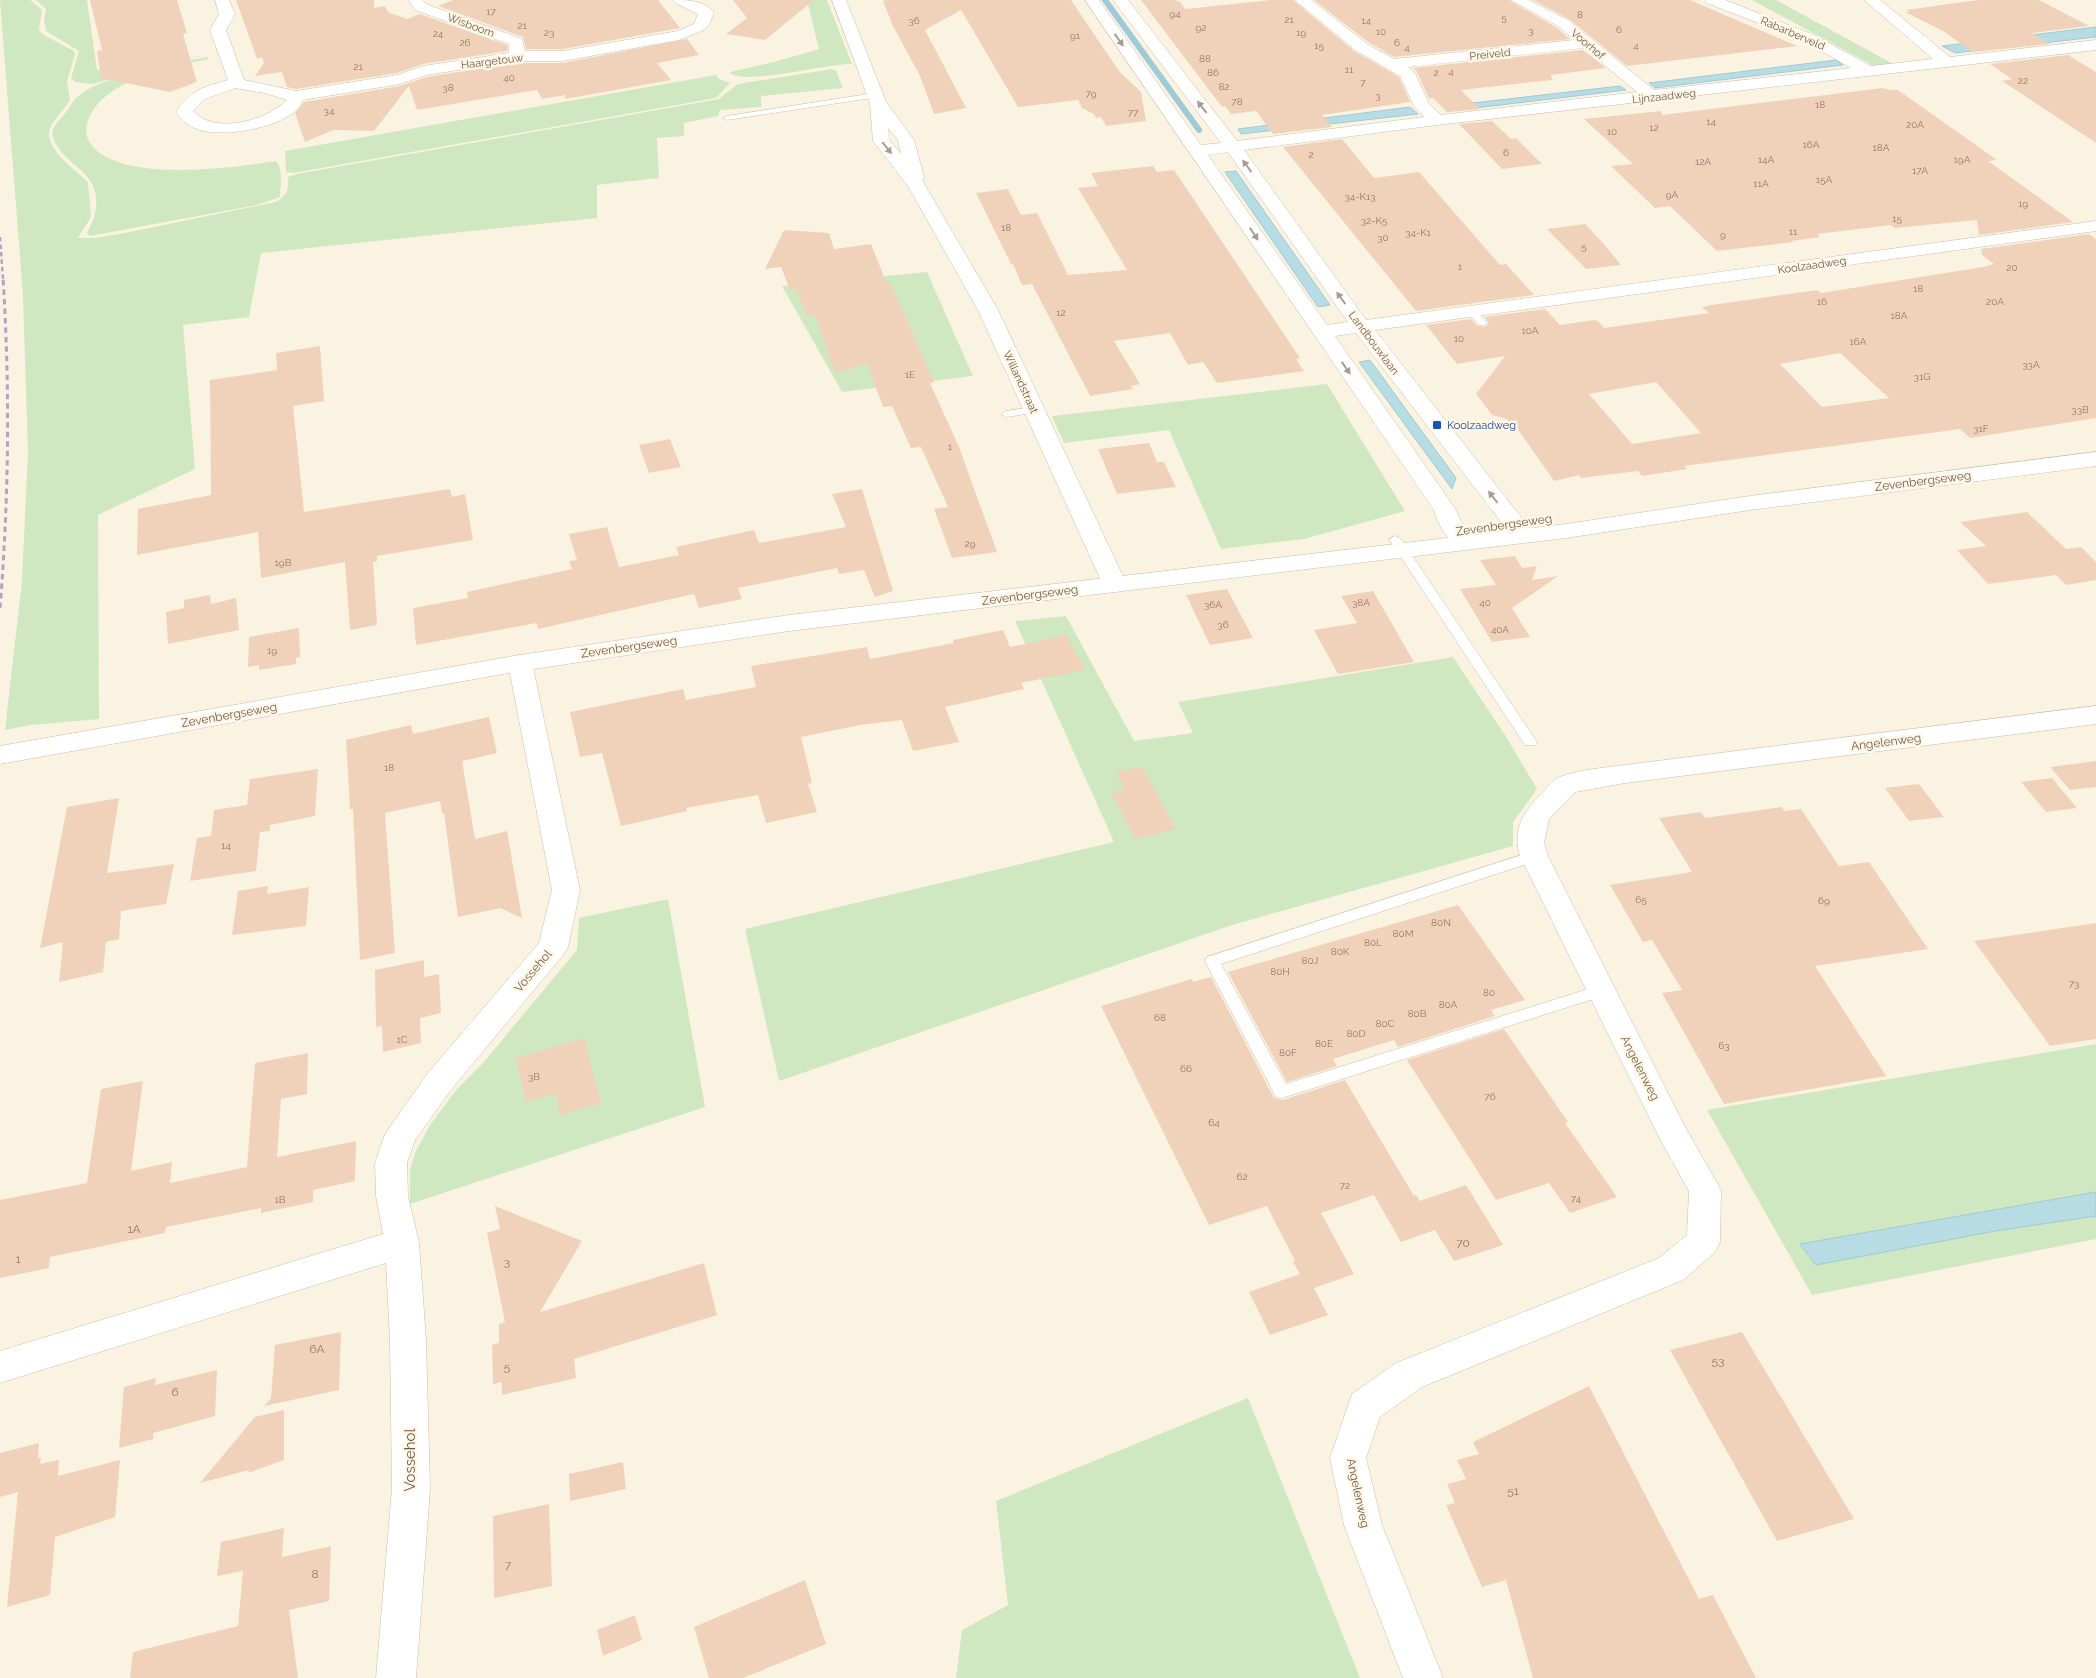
<svg xmlns="http://www.w3.org/2000/svg" width="2096" height="1678" font-family="Raleway,sans-serif">
  <rect width="100%" height="100%" fill="#fbf3e2"/>
  <path fill="#cfe8c1" d="M0,0H30L42,10L39,29L42,34L74,51L75,55L67,81L70,100C64,110 56,117 51,126C40,146 76,170 88,182L91,217L78,238H95L125,233L276,202C287,195 289,191 288,177L297,174L719,99L738,84L832,69L836,71L843,88L761,96V107L720,110L718,116L684,123V136L657,138L659,178L597,185V218L261,253L249,317L183,325L195,469L98,515L99,719L31,725L5,730L22,581L28,452L23,296Z
    M36,0H87L97,70L208,55L173,61L92,84L75,82L71,78L79,51L46,31L44,20L46,9Z
    M807,0H827L852,64C824,64 752,84 731,74L730,72L774,62L819,49Z
    M1752,0H1776L1895,65L1876,67Z
    M208,57V59C171,67 99,80 87,124C84,135 89,144 97,151C134,181 231,168 276,161C284,169 280,186 280,197L257,205L90,236L87,233C94,220 97,212 96,197C93,169 61,163 53,137C50,128 59,121 64,115C68,110 71,104 75,99C101,74 173,63 208,57Z
    M716,75L719,79L730,83L716,98L293,173L286,172L285,151Z
    M927,272L973,376L842,392L782,286Z
    M1327,384L1405,511L1304,539L1221,549L1169,430L1064,443L1053,419V416Z
    M1066,616L1134,741L1193,733L1178,702L1453,657L1505,735L1537,789L1513,822V846L1232,925L779,1081L745,929L1114,842L1015,621Z
    M668,899L705,1107L410,1204V1170L415,1153L430,1125L457,1089L483,1063L577,950L579,918Z
    M2096,1044V1239L1812,1295L1707,1110Z
    M1248,1398L1360,1678H956L962,1630L1008,1605L996,1501Z"/>
  <path fill="#b8dce4" stroke="#9ecbd5" d="M2096,27V37L1955,53L1942,46Z
    M1836,60L1843,65L1655,88L1649,83Z
    M1620,86L1626,90L1450,111L1447,106Z
    M1410,107L1418,114L1241,134L1238,129Z
    M1236,171L1330,305L1318,307L1225,172Z
    M1370,360L1456,478L1452,489L1359,362Z
    M2096,1192V1216L1995,1231L1816,1265L1800,1244Z"/>
  <g fill="none" stroke-linecap="round" stroke-linejoin="round">
    <path stroke="#9ecbd5" stroke-width="6" d="M1105,0L1199,130"/>
  </g>
  <path fill="#f0d2bb" fill-rule="evenodd" d="M90,0H177L187,33L183,34L197,82L170,92L101,78L97,51L102,50Z
    M236,0H374V8L385,6L388,12L407,19L420,14L507,45V51L423,64L397,73L296,89L287,87L282,72L255,76L264,63L262,57L257,59Z
    M453,0H658L680,28L563,49H526L523,37L438,6Z
    M733,0H814L765,40L726,34L747,18Z
    M886,0H1071L1119,71L1141,92L1146,121L1106,126L1101,117L1096,118L1094,114L1082,108L1078,100L1018,107L961,10L925,30L966,108L934,114L920,76L893,26L883,1Z
    M1141,0H1174L1180,2L1185,9L1271,0H1293L1354,51L1399,77L1410,102L1322,115L1332,127L1273,134L1256,111L1231,114L1225,106L1222,107Z
    M1314,0H1509L1557,28L1570,39L1394,57L1368,42Z
    M1533,0H1690L1797,46L1627,66L1569,19Z
    M1978,0H2039L2089,26L2032,33L2050,44L1973,52L1943,31L1905,12H1910L1906,10Z
    M687,39L699,55L657,63L671,80L565,99V95L542,99L537,90L417,110L409,86L374,131L333,130L305,142L295,113L304,102L400,86L426,77L517,63H563Z
    M1583,50L1606,68L1551,75L1552,80L1461,90L1480,109L1447,112L1433,98L1429,99L1417,72L1413,68Z
    M2068,55L2096,72V143L2002,81L2012,79L1990,64Z
    M1883,88L1891,90H1898L1997,160L1988,161L2073,222L1979,235L1977,220L1895,228L1891,225L1817,234L1820,237L1792,241L1794,242L1717,251L1670,206L1655,208L1611,166L1633,164L1584,119L1661,111L1662,115Z
    M1492,121L1511,139L1516,138L1542,164L1502,169L1459,124Z
    M1342,139L1374,178L1419,172L1500,265L1506,264L1534,295L1416,311L1283,147Z
    M1153,166L1157,172L1174,170L1300,358L1296,359L1304,371L1217,383L1203,362L1188,365L1170,333L1114,341L1140,384L1131,386L1133,389L1090,396L1032,284L1022,285L1013,264H1011L976,193L1008,189L1021,215L1037,213L1068,275L1127,270L1078,188L1098,186L1091,173Z
    M1585,224L1603,243L1621,265L1586,269L1547,229Z
    M784,230L829,233L834,249L871,244L887,284H891L934,383H930L959,447L997,552L952,558L934,509L948,507L921,447L911,448L892,406L883,407L867,363L835,373L815,315L807,316L796,289L790,290L781,267L765,269Z
    M2089,234L2096,239V418L1970,438L1960,429L1684,466L1687,469L1642,476L1638,471L1581,478L1579,475L1554,481L1517,428H1514L1507,419L1492,415L1476,394L1505,356L1457,364L1426,325L1471,319L1478,326L1485,327L1489,323L1484,317L1545,309L1560,325L1594,320L1598,321L1604,328L1709,313L1702,307L1712,305L1817,290L1821,293L1983,267L1994,264L1982,255L1981,249ZM1840,353L1889,398L1822,407L1780,364ZM1656,382L1701,433L1632,444L1589,394Z
    M320,346L324,401L293,406L304,512L450,489L452,497L465,494L473,540L377,556V561L373,562L377,625L350,630L345,562L261,578L258,532L137,555L138,509L211,495L210,380L277,370L276,353Z
    M670,439L681,467L649,473L639,445Z
    M1149,443L1157,462H1164L1176,487L1117,494L1098,449Z
    M862,489L893,591L875,597L864,570L839,574L837,568L738,588L742,599L699,608L694,594L538,629L537,623L416,645L413,608L468,598L467,592L572,569L569,561L577,560L569,534L607,527L619,567L679,555L676,547L754,530L759,543L846,527L832,494Z
    M2027,512L2066,549L2081,547L2096,562V580L2066,585L2056,575L1988,584L1957,550L1986,546L1960,522Z
    M1515,556L1522,568L1537,566L1532,580L1558,576L1512,608L1530,637L1492,642L1460,589L1496,585L1480,560Z
    M1227,589L1253,638L1210,645L1186,595Z
    M1373,591L1414,662L1338,674L1314,630L1357,623L1341,596Z
    M210,595L211,604L236,598L239,630L168,644L166,612L184,608V600Z
    M299,628L300,657L296,658V664L259,670V665L248,667L249,637Z
    M1003,630L1010,647L1067,635L1085,670L1021,683L1024,689L945,707L959,742L913,751L902,720L860,725L801,737L812,783L808,784L817,812L766,823L758,795L686,808L687,811L621,826L602,753L580,757L570,712L683,689L686,700L756,687L751,666L867,647L870,659L954,643L953,640Z
    M489,717L497,753L462,761L475,839L507,831L522,918L500,908L458,917L444,813L442,814L440,801L385,813L395,953L360,960L353,809H350L346,740L411,725L413,734Z
    M2096,761V787L2070,790L2050,767Z
    M1142,767L1176,829L1135,839L1111,792L1125,789L1116,772Z
    M318,769L315,816L270,825V831L260,832L256,871L190,881L197,838L211,836L214,810L247,805L250,779Z
    M2052,778L2077,808L2046,812L2021,782Z
    M1919,784L1944,817L1909,821L1885,788Z
    M119,798L107,873L174,864L166,904L121,911L119,939L106,942L103,972L59,982L63,942L40,948L67,807Z
    M1782,807L1784,811L1801,809L1839,866L1869,862L1928,949L1815,966L1886,1076L1724,1104L1662,993L1682,990L1652,940L1643,942L1610,885L1692,872L1659,818L1701,812L1705,818Z
    M268,886L267,894L309,887L306,926L232,935L238,891Z
    M1458,905L1525,1000L1491,1010L1495,1016L1398,1047L1394,1040L1333,1059L1337,1066L1287,1082L1228,972Z
    M2096,923V1039L2050,1046L1974,941Z
    M424,960V977L439,974L441,1013L420,1018L421,1043L383,1052L382,1026L376,1027L375,970Z
    M1211,977L1274,1098L1283,1100L1345,1080L1414,1196L1416,1195L1420,1201L1466,1185L1503,1245L1454,1261L1435,1230L1401,1242L1374,1195L1321,1213L1354,1274L1314,1288L1328,1315L1270,1335L1249,1292L1300,1274L1293,1262L1295,1261L1267,1206L1209,1225L1101,1006L1192,979L1193,982Z
    M1504,1029L1568,1122L1565,1123L1617,1197L1570,1213L1549,1183L1496,1200L1407,1060Z
    M584,1038L601,1103L560,1115L555,1093L526,1102L516,1058Z
    M308,1053L307,1094L281,1099L277,1157L356,1141L355,1181L313,1190V1202L261,1213V1208L166,1227L165,1233L50,1257L49,1268L0,1278V1200L87,1183L101,1089L143,1081L131,1171L172,1162L170,1183L247,1167L255,1063Z
    M495,1206L582,1241L540,1312L704,1263L717,1315L574,1359L576,1378L502,1395V1382L493,1384L492,1345L499,1343V1324L505,1322L487,1233L500,1229Z
    M341,1332L339,1390L264,1406L271,1398L275,1345Z
    M1742,1332L1854,1519L1777,1541L1670,1350Z
    M217,1370L215,1416L153,1433V1439L119,1448L124,1387L156,1378L155,1385Z
    M1589,1386L1699,1599L1713,1595L1756,1678H1533L1506,1580L1482,1587L1446,1505L1455,1503L1447,1484L1466,1479L1457,1460L1479,1454L1473,1442Z
    M284,1410V1460L248,1473L249,1470L200,1483L255,1417Z
    M39,1443L38,1458L41,1457L40,1464L59,1460L58,1476L120,1460L115,1517L55,1537L50,1595L7,1607L18,1492L0,1497V1453Z
    M623,1462L626,1489L570,1501L569,1474Z
    M549,1504L552,1586L494,1598L493,1516Z
    M284,1528L282,1557L331,1546L329,1601L289,1610L298,1678H130L133,1652L238,1626L243,1571L217,1576L221,1542Z
    M805,1580L826,1644L743,1678H709L694,1627Z
    M635,1615L642,1640L603,1656L597,1630Z"/>
  <g fill="none" stroke-linecap="round" stroke-linejoin="round">
    <defs>
      <path id="service" d="M875,93H878V97L727,120L723,118L727,116Z
        M1469,309H1475L1487,323L1485,325H1479L1467,311Z
        M1034,407L1039,410L1038,412L1006,417L1001,414L1006,411Z
        M1395,536L1401,539L1535,739L1537,742L1535,745H1525L1389,539Z
        M1534,851L1541,856L1539,860L1221,964L1286,1084L1601,985L1606,987L1608,991L1606,995L1282,1098L1276,1097L1205,961L1207,957Z"/>
      <path id="minor" d="M215,0H229L235,14L226,30L244,80L296,91L397,75L423,66L509,53V44L415,10L409,0H423L426,4L522,39L525,51H563L678,31L694,24L698,14L675,3L673,0C688,0 703,0 714,12L710,23L704,30L679,40L563,61H517L426,75L400,84L303,100C294,127 224,138 200,130C189,127 182,121 176,112C188,91 206,86 228,80L210,30L219,14ZM235,88L265,93L287,100C266,121 215,135 193,111L205,99Z
        M832,0H846L886,102L914,140L924,177L922,180L998,310L1127,585L1123,590L1115,592L1107,590L1103,585L978,310L908,186L873,141L870,103ZM888,128L898,140L901,154L889,140Z
        M1085,0H1099L1201,145L1221,143L1113,0H1128L1237,141L1424,117L1414,106L1400,76L1355,50L1295,0H1311L1367,44L1394,59L1574,40L1558,26L1511,0H1529L1568,20L1654,90L1851,68L1804,41L1707,3L1705,0H1725L1814,35L1871,66L1933,59L1864,0H1880L1950,57L2096,40V50L1437,125L1244,150L1366,320L2096,221V231L1375,330L1531,530L1534,535L1531,540L1523,542L1515,540L1356,333L1335,336L1456,510L1460,520L1477,541L1473,546C1452,551 1439,528 1434,510ZM1584,48L1637,92L1441,115L1429,104L1415,73L1408,67ZM1228,152L1348,322L1327,325L1208,155Z
        M520,655L529,657L532,663L580,890L568,947L563,955L450,1091L415,1140L407,1163L408,1196L419,1243L426,1340L430,1489L416,1678H376L392,1489L390,1340L386,1263L0,1383V1351L383,1234L376,1196L375,1163L385,1134L428,1073L539,943L552,890L508,663L511,657Z
        M2096,706V724L1625,783L1575,792L1549,819L1544,843L1548,856L1684,1125L1721,1190L1720,1242L1715,1252L1683,1280L1422,1387L1380,1417L1366,1458L1382,1525L1443,1678H1403L1344,1525L1330,1458L1352,1394L1396,1363L1659,1258L1687,1235L1689,1191L1662,1143L1520,856C1512,828 1524,811 1543,792C1548,787 1554,779 1560,777C1580,769 1604,768 1625,765Z"/>
      <path id="tertiary" d="M2096,452V466L1750,510L1566,538L789,631L520,671L0,764V746L520,655L789,615L1566,524L1750,496Z"/>
    </defs>
    <use href="#service" stroke="#cebdac" stroke-width="1"/>
    <use href="#minor" stroke="#cebdac" stroke-width="1"/>
    <use href="#tertiary" stroke="#cebdac" stroke-width="1"/>
    <use href="#service" fill="#fff" fill-rule="evenodd"/>
    <use href="#minor" fill="#fff" fill-rule="evenodd"/>
    <use href="#tertiary" fill="#fff" fill-rule="evenodd"/>
    <path stroke="#b6a2c4" stroke-width="2.5" stroke-dasharray="4.5 3" stroke-linecap="butt" d="M0,237L3,279"/>
    <path stroke="#b6a2c4" stroke-width="3" stroke-dasharray="5.5 4" stroke-linecap="butt" d="M0,608C9,496 10,389 3,277"/>
  </g>
  <defs><path id="oneway-solid" d="M-6-.8H1V-3.2L6.5 0L1 3.2V.8H-6Z" transform="scale(1.25)"/></defs>
  <g fill="#aa9c92">
    <use href="#oneway-solid" transform="translate(1119 40) rotate(55)"/>
    <use href="#oneway-solid" transform="translate(1202 107) rotate(-128)"/>
    <use href="#oneway-solid" transform="translate(887 148) rotate(51)"/>
    <use href="#oneway-solid" transform="translate(1247 166) rotate(-126)"/>
    <use href="#oneway-solid" transform="translate(1254 234) rotate(56)"/>
    <use href="#oneway-solid" transform="translate(1341 298) rotate(-126)"/>
    <use href="#oneway-solid" transform="translate(1346 368) rotate(55)"/>
    <use href="#oneway-solid" transform="translate(1493 497) rotate(-128)"/>
  </g>
  <rect fill="#1a4fb4" stroke="#fff7e8" stroke-width="2" x="1432" y="420" width="10" height="10" rx="2.5"/>
  <g text-anchor="middle" stroke-width="5" stroke-linejoin="round" paint-order="stroke">
    <g font-size="10" fill="#927866">
      <text x="491" y="15">17</text>
      <text x="1175" y="17">94</text>
      <text x="1580" y="18">8</text>
      <text x="1504" y="21">5</text>
      <text x="1289" y="23">21</text>
      <text x="914" y="24">36</text>
      <text x="1366" y="24">14</text>
      <text x="522" y="29">21</text>
      <text x="1201" y="31">92</text>
      <text x="1619" y="33">6</text>
      <text x="1531" y="34">3</text>
      <text x="1381" y="35">10</text>
      <text x="549" y="36">23</text>
      <text x="1301" y="36">19</text>
      <text x="438" y="37">24</text>
      <text x="1075" y="39">91</text>
      <text x="465" y="46">26</text>
      <text x="1397" y="46">6</text>
      <text x="1319" y="49">15</text>
      <text x="1636" y="49">4</text>
      <text x="1407" y="51">4</text>
      <text x="1205" y="62">88</text>
      <text x="358" y="70">21</text>
      <text x="1349" y="73">11</text>
      <text x="1451" y="75">4</text>
      <text x="1213" y="76">86</text>
      <text x="1436" y="76">2</text>
      <text x="509" y="81">40</text>
      <text x="2023" y="84">22</text>
      <text x="1363" y="86">7</text>
      <text x="1224" y="90">82</text>
      <text x="448" y="91">38</text>
      <text x="1091" y="97">79</text>
      <text x="1378" y="99">3</text>
      <text x="1237" y="105">78</text>
      <text x="1820" y="108">18</text>
      <text x="329" y="114">34</text>
      <text x="1133" y="116">77</text>
      <text x="1711" y="125">14</text>
      <text x="1915" y="128">20A</text>
      <text x="1654" y="131">12</text>
      <text x="1612" y="135">10</text>
      <text x="1811" y="148">16A</text>
      <text x="1881" y="151">18A</text>
      <text x="1506" y="156">6</text>
      <text x="1311" y="158">2</text>
      <text x="1766" y="163">14A</text>
      <text x="1962" y="163">19A</text>
      <text x="1703" y="165">12A</text>
      <text x="1920" y="174">17A</text>
      <text x="1824" y="183">15A</text>
      <text x="1761" y="187">11A</text>
      <text x="1672" y="198">9A</text>
      <text x="1360" y="200">34-K13</text>
      <text x="2023" y="207">19</text>
      <text x="1897" y="222">15</text>
      <text x="1374" y="224">32-K5</text>
      <text x="1006" y="231">18</text>
      <text x="1793" y="235">11</text>
      <text x="1418" y="236">34-K1</text>
      <text x="1723" y="238">9</text>
      <text x="1383" y="241">30</text>
      <text x="1584" y="250">5</text>
      <text x="1460" y="270">1</text>
      <text x="2012" y="271">20</text>
      <text x="1918" y="292">18</text>
      <text x="1822" y="305">16</text>
      <text x="1995" y="305">20A</text>
      <text x="1061" y="316">12</text>
      <text x="1899" y="319">18A</text>
      <text x="1530" y="334">10A</text>
      <text x="1459" y="342">10</text>
      <text x="1858" y="345">16A</text>
      <text x="2031" y="368">33A</text>
      <text x="910" y="378">1E</text>
      <text x="1922" y="380">31G</text>
      <text x="2080" y="413">33B</text>
      <text x="1981" y="432">31F</text>
      <text x="950" y="450">1</text>
      <text x="970" y="547">29</text>
      <text x="283" y="566">19B</text>
      <text x="1361" y="606">38A</text>
      <text x="1485" y="606">40</text>
      <text x="1213" y="608">36A</text>
      <text x="1223" y="628">36</text>
      <text x="1500" y="633">40A</text>
      <text x="272" y="654">19</text>
      <text x="389" y="771">18</text>
      <text x="226" y="849">14</text>
      <text x="1641" y="903">65</text>
      <text x="1824" y="904">69</text>
      <text x="1441" y="926">80N</text>
      <text x="1403" y="937">80M</text>
      <text x="1373" y="946">80L</text>
      <text x="1340" y="955">80K</text>
      <text x="1310" y="964">80J</text>
      <text x="1280" y="975">80H</text>
      <text x="2074" y="987">73</text>
      <text x="1489" y="996">80</text>
      <text x="1448" y="1008">80A</text>
      <text x="1417" y="1017">80B</text>
      <text x="1160" y="1021">68</text>
      <text x="1385" y="1027">80C</text>
      <text x="1356" y="1037">80D</text>
      <text x="402" y="1043">1C</text>
      <text x="1324" y="1047">80E</text>
      <text x="1724" y="1049">63</text>
      <text x="1288" y="1056">80F</text>
      <text x="1186" y="1072">66</text>
      <text x="534" y="1080">3B</text>
      <text x="1490" y="1100">76</text>
      <text x="1214" y="1126">64</text>
      <text x="1242" y="1180">62</text>
      <text x="1345" y="1189">72</text>
      <text x="1576" y="1202">74</text>
      <text x="280" y="1203">1B</text>
    </g>
    <g font-size="11" fill="#725a49" stroke="#fff7e8">
      <text transform="translate(471 25) rotate(20)" y="4">Wisboom</text>
      <text transform="translate(1793 33) rotate(23)" y="4">Rabarberveld</text>
      <text transform="translate(1588 44) rotate(40)" y="4">Voorhof</text>
      <text transform="translate(1490 54) rotate(-6)" y="4">Preiveld</text>
      <text transform="translate(492 61) rotate(-7)" y="4">Haargetouw</text>
      <text transform="translate(1664 96) rotate(-6)" y="4">Lijnzaadweg</text>
      <text transform="translate(1812 265) rotate(-8)" y="4">Koolzaadweg</text>
      <text transform="translate(1374 343) rotate(53)" y="4">Landbouwlaan</text>
      <text transform="translate(1021 382) rotate(65)" y="4">Willandstraat</text>
    </g>
    <g font-size="11" fill="#164399" stroke="#fff7e8" text-anchor="start">
      <text x="1447" y="429">Koolzaadweg</text>
    </g>
    <g font-size="12" fill="#725a49" stroke="#fff7e8">
      <text transform="translate(1923 481) rotate(-7)" y="4">Zevenbergseweg</text>
      <text transform="translate(1504 525) rotate(-8)" y="4">Zevenbergseweg</text>
      <text transform="translate(1030 595) rotate(-7)" y="4">Zevenbergseweg</text>
      <text transform="translate(629 647) rotate(-8)" y="4">Zevenbergseweg</text>
      <text transform="translate(229 715) rotate(-10)" y="4">Zevenbergseweg</text>
      <text transform="translate(1886 742) rotate(-7)" y="4">Angelenweg</text>
      <text transform="translate(533 971) rotate(-50)" y="4">Vossehol</text>
      <text transform="translate(1640 1068) rotate(63)" y="4">Angelenweg</text>
      <text transform="translate(1358 1493) rotate(78)" y="4">Angelenweg</text>
    </g>
    <g font-size="12" fill="#927866">
      <text x="134" y="1233">1A</text>
      <text x="1463" y="1247">70</text>
      <text x="18" y="1263">1</text>
      <text x="507" y="1266">3</text>
      <text x="317" y="1353">6A</text>
      <text x="1718" y="1365">53</text>
      <text x="507" y="1371">5</text>
      <text x="175" y="1396">6</text>
      <text x="1513" y="1495">51</text>
      <text x="508" y="1569">7</text>
      <text x="315" y="1578">8</text>
    </g>
    <g font-size="15" fill="#725a49" stroke="#fff7e8">
      <text transform="translate(410 1460) rotate(-90)" y="5">Vossehol</text>
    </g>
  </g>
</svg>
